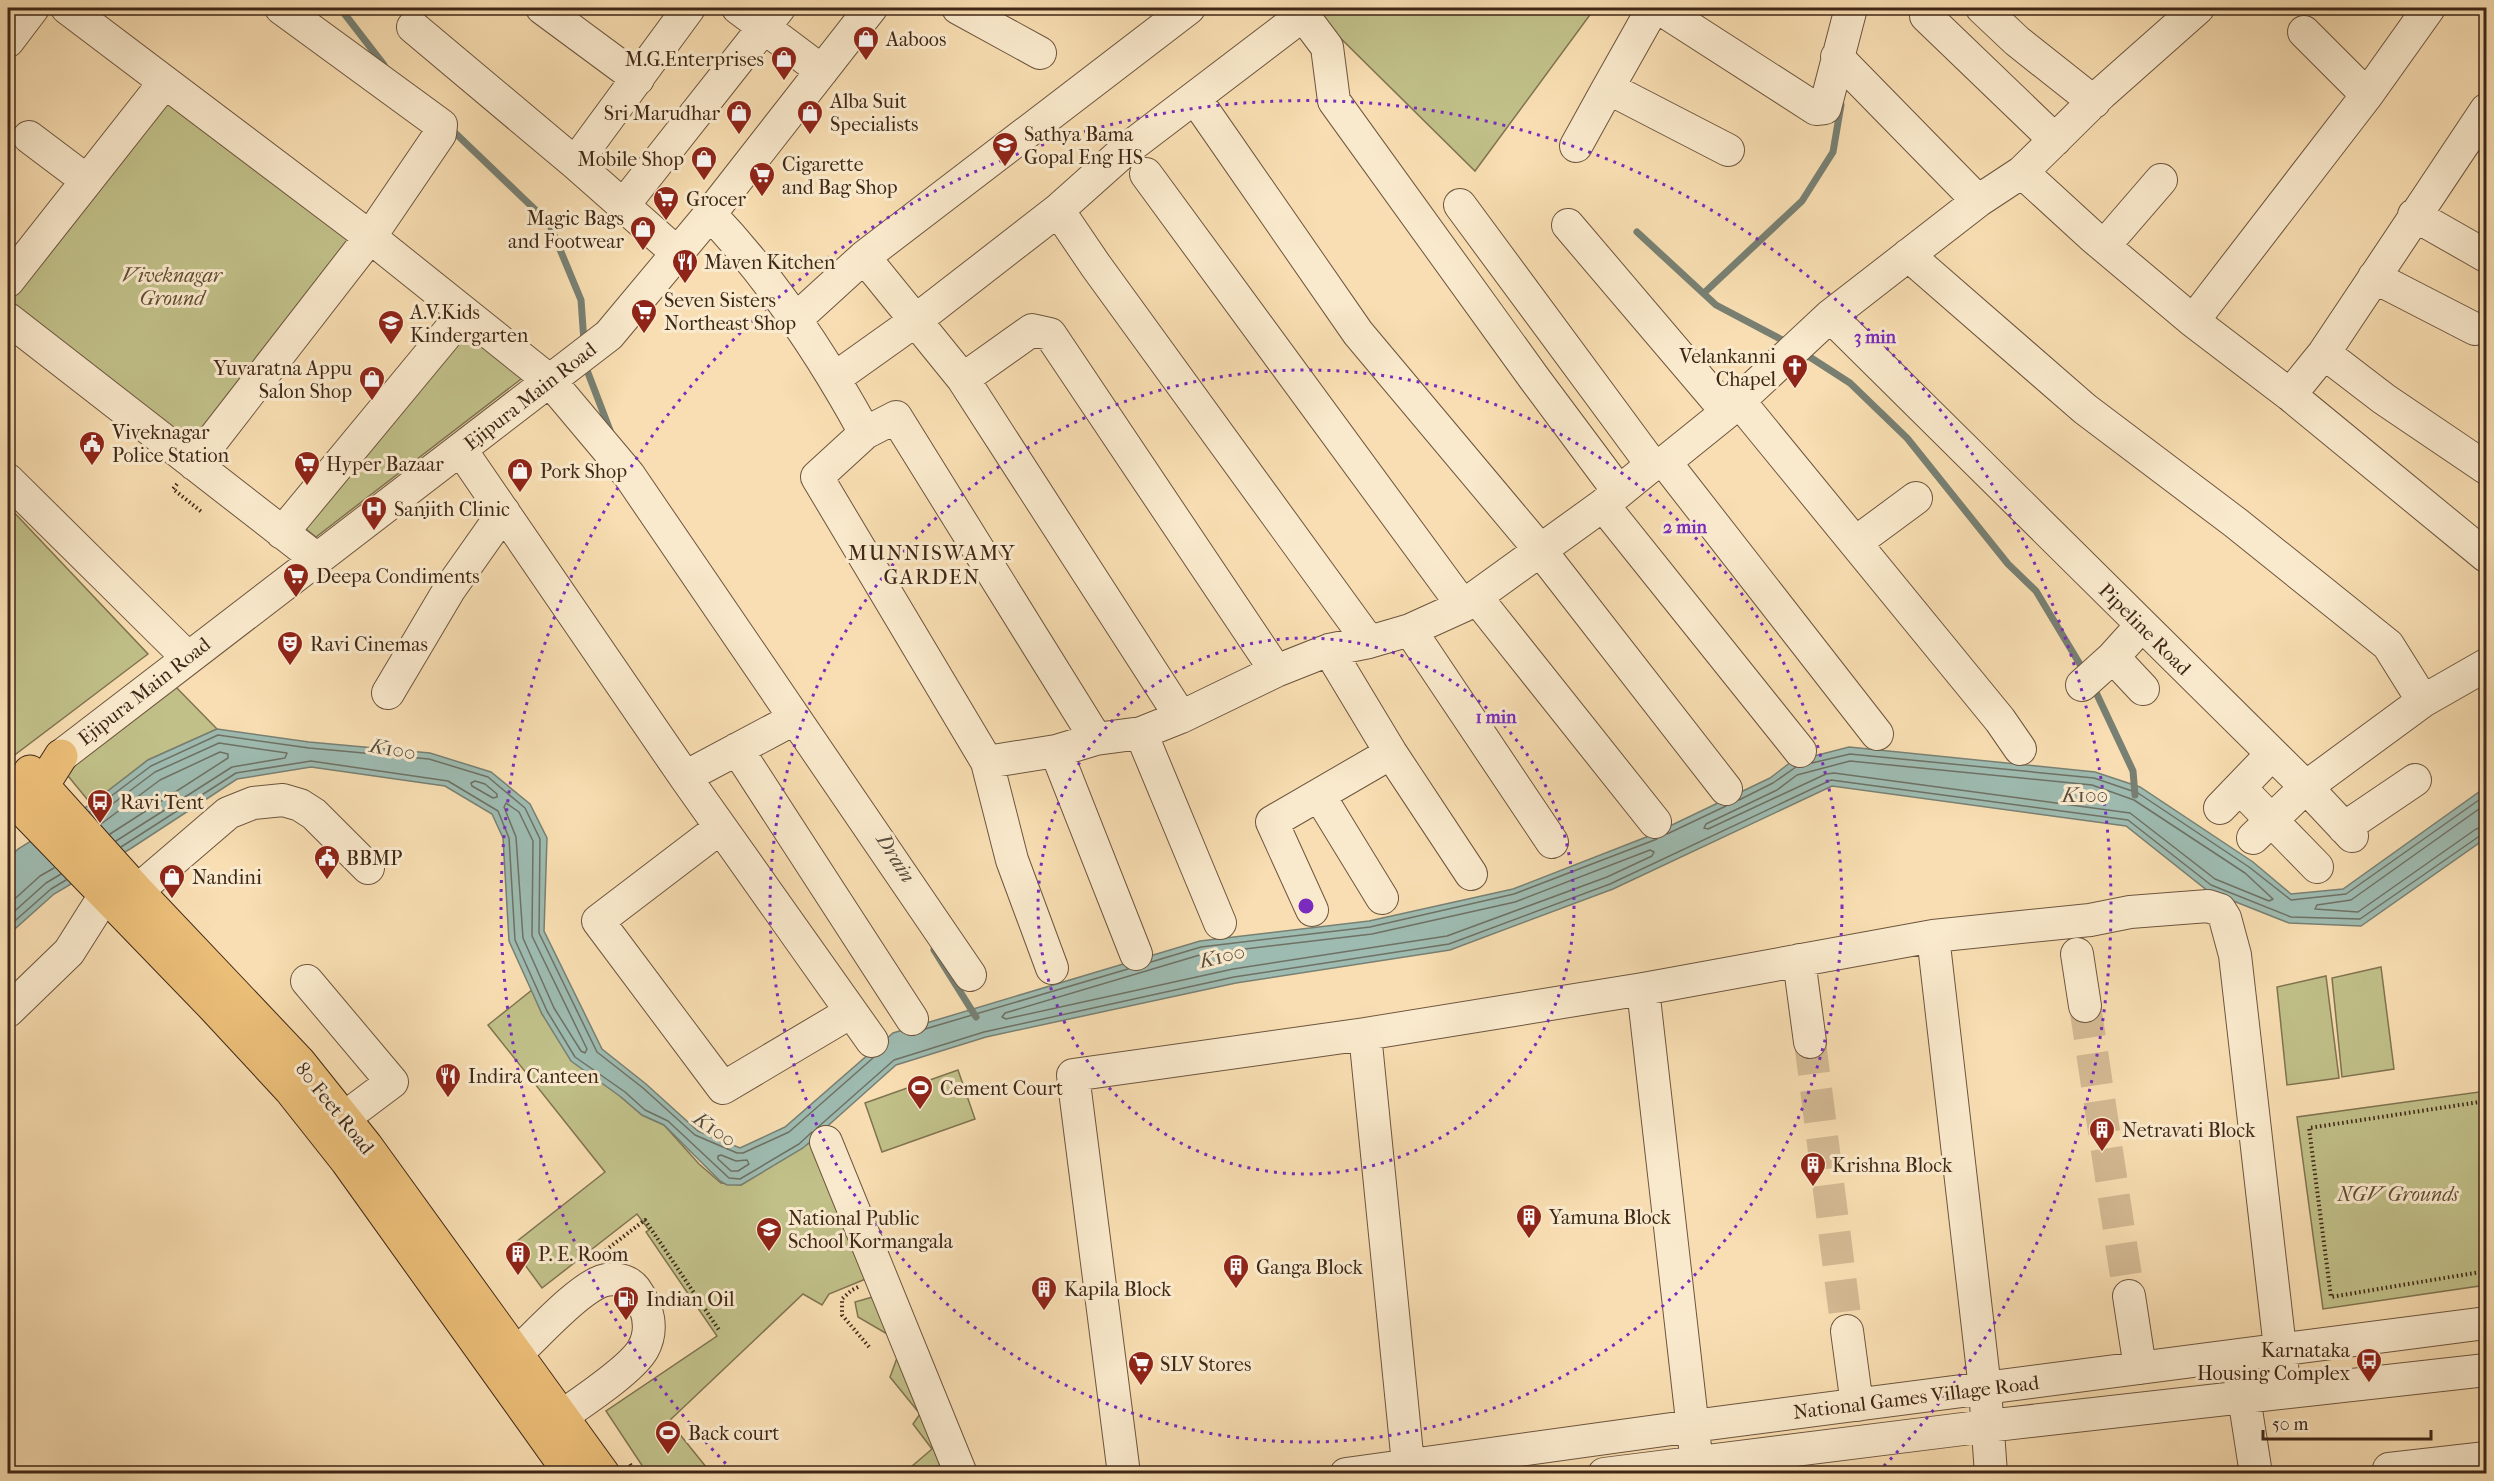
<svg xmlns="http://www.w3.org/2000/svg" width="2494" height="1481" font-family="'IM FELL French Canon',serif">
  <rect width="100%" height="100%" fill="#f8deb2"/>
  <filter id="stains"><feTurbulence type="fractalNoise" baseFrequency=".00333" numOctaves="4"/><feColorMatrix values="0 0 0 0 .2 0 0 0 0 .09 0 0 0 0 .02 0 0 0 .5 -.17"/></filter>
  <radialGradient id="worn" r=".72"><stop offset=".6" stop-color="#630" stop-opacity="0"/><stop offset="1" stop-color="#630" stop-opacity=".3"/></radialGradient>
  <path fill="#c1c089" stroke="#807450" stroke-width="1.5" d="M1310,8H1595L1475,171Z
    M163,94L363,237L194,464L8,311V298Z
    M465,326L525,376L316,537L301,525Z
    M8,506L148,654L8,760Z
    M172,683L217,729L148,760L91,804L64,771Z
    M2381,967L2394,1069L2342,1077L2332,978Z
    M2326,976L2339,1078L2287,1085L2277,987Z
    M532,990L542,1014L621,1097L642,1115L664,1125L699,1164L721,1183L741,1185L809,1143L821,1164L868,1278L829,1294L822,1305L803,1294L669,1421L711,1473H647L606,1411L717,1336L646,1232L649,1230L637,1214L542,1288L511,1246L605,1172L488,1025Z
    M958,1070L975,1119L882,1152L865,1103Z
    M2486,1091V1285L2323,1309L2297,1117Z
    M876,1296L950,1464L913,1471V1473H904L932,1449L913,1424L920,1414L890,1377L897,1358L889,1335L858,1317L855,1302Z"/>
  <path fill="#9ebbb1" stroke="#788073" stroke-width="1.5" d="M217,729L309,742L430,753L491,772L530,804L547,838L544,931L602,1049L646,1084L698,1131L740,1148L785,1127L893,1033L1200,941L1369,921L1513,889L1649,836L1770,778L1791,762L1849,747L2095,772L2140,787L2253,862L2291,894L2343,889L2486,787V838L2361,926L2289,923L2208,891L2126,826L1832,786L1613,889L1450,950L1236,983L986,1037L896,1065L803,1148L741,1185H727L720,1181L664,1125L642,1115L621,1097L571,1061L542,1014L509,941L503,838L492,814L445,786L311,767L237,779L130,849L54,894L8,935V859L18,849L91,804L148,760Z"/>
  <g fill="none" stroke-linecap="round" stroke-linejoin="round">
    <path stroke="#6e7164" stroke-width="1.5" d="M1850,761L2092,785L2134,800L2245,873L2273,899L2269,901L2215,879L2130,813L1834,773L1826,774L1708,829L1704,828L1706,824L1777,790L1797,775Z
      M1812,763L1850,754L2094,778L2138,793L2249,867L2291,900L2346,894L2486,795
      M475,781L485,784L497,794V797L493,798L472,786L471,783Z
      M1739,800L1773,783L1796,767
      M506,803L519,812L533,841L532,936L587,1049L585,1053L581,1051L554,1008L523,938L516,837L504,807Z
      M2486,804L2351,900L2317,905L2315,909L2358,912L2476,829L2486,826
      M90,812L151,766L218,735L309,748L429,759L488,777L525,808L540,839L539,933L597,1052L643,1088L695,1135L737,1153H743L789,1132L873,1058
      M95,817L155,772L219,743L287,753L285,758L232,767L116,841
      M101,824L160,780L220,752L228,754V758L110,834
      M1667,834L1726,806
      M121,847L236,773L311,761L448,781L498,811L509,838L515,940L547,1011L575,1057L625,1092L645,1110L668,1121L729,1178L740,1179L799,1144L812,1132
      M1650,850L1654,852L1652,856L1607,877L1447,936L1233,969L1006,1019L1002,1017L1005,1013L1203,954L1372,934L1515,902Z
      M8,905L40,876L54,868
      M8,917L46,883L61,874
      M8,927L51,889L66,880
      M1151,962L1201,947L1370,927L1514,894L1657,839
      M925,1029L1128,969
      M817,1128L894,1060L984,1032L1234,977L1449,944L1610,884L1831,780L2128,820L2211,885L2291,917L2360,919L2481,835L2486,833
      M721,1155L736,1161L747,1160L749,1164L738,1171H731L718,1159V1156Z"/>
    <path stroke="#788073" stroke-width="7" d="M340,8L384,65
      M451,129L549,223L581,300L584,342
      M1637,232L1716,305L1788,343
      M1704,293L1802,201L1833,152L1841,105
      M1802,352L1850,383L1907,438L2008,564L2036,591L2084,671
      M585,365L611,433
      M2093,686L2133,771L2135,795
      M934,950L976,1017"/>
    <path stroke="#d3b993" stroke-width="32" stroke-dasharray="32 16" stroke-linecap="butt" d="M2085,1006L2129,1296
      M1810,1042L1847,1331"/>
    <defs>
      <path id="minor" d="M67,8L370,237L550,381L629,475L970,975
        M542,8L638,79
        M738,8L822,71
        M958,8L1040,53
        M1292,8L1303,15L1327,47L1334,101L1534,378L1619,492
        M1659,8L1816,109L1825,108L1851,8
        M1982,8L2017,41L2094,102
        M1926,16L2055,140
        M413,27L575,163L676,252
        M2304,32L2367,95
        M8,41L33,8
        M1837,57L1978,201
        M1608,88L1653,8
        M1195,98L1358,333L1540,550L1726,789
        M29,137L86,180
        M1576,146L1608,88L1728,150
        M575,163L689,8
        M2022,172L2093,237L2193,321L2290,395L2486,556
        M1146,174L1463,606
        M1460,205L1652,465
        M622,207L779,8
        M1058,210L1096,266L1369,642
        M710,214C772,279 822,354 865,433L817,477L987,762L1012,860L1052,968
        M2414,215L2486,256
        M1568,225L1727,412
        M2104,246L2161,180
        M1908,255L2085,409L2236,523L2388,645L2423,701
        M864,257L963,379L1181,717
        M2374,277L2475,329
        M8,281L164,83
        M1830,316L2306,787L2423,701L2486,665
        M8,319L318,560
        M796,319L864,257L1189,8
        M2193,321L2367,95L2429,8
        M2324,353L2384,399L2486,468
        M835,378L915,321L1058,210L1123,152L1303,15
        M963,379L1032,330L1050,334L1276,671
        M2290,395L2324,353L2486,110
        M1739,401L2000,720L2020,749
        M865,433L896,417L1096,739
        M461,450L685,777L794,719
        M1665,462L1877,734
        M194,464L370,237L440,134L441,125L281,8
        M8,480L187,657
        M1603,505L1800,751
        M282,533L464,313
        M1855,543L1916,498
        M1476,597L1655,822
        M1410,630L1552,842
        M1329,650L1391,753L1471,874
        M2113,657L2143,689
        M2082,685L2113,657L2141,626
        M388,693L449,590L504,512
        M1141,733L1220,923
        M737,749L912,1019
        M1056,751L1136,954
        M61,756L609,335L710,214L871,8
        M987,762L1056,751L1096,739L1141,733L1181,717L1276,671L1329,650L1369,642L1410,630L1463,606L1603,505L1652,465L1665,462L1727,412L1830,316L1978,201L2022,172L2101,94L2198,8
        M685,777L872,1041
        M2240,788L2317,867
        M1319,795L1382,898
        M2220,808L2272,754
        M720,828L598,921L723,1088L851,1012
        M2344,828L2415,780
        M2253,838L2306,787L2352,836
        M137,891L228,813L253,803L283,800L300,805L314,814L368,868
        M1312,910L1272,822L1391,753
        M1933,936L1985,1389L1991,1474
        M2077,954L2085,1006
        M1799,960L1810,1042
        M307,981L392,1082L344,1118
        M1643,989L1695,1447
        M8,1011L69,952L105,895
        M826,1142L961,1474
        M2129,1296L2140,1368
        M1847,1331L1857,1405
        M516,1354C537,1335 577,1290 602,1281C613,1277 628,1280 635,1289C648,1307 654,1329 643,1349C632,1369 582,1402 562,1416
        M2244,1397L2256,1474
        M1124,1474L1073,1075L1365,1034
        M1346,1474L1693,1426L2486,1323
        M1409,1474L1365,1034L1643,989L1933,936L2090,920L2130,912L2208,906L2220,910L2225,918L2235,955L2285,1392
        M1604,1474L1987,1426L2486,1370
        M2389,1474V1469L2486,1458"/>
      <path id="major" d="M30,772L137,891L299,1062L366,1146L603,1474
        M8,794L214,1007L290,1089L347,1161L571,1474
        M28,798L42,786L61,756"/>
    </defs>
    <use href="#minor" stroke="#6d553e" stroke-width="34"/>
    <use href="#major" stroke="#3f2717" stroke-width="35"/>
    <path stroke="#3f2717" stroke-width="4" stroke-dasharray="1.5 3" stroke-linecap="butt" d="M177,484L173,489L203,513
      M2486,1101L2309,1128L2331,1297L2486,1271
      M602,1253L645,1220L719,1330
      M858,1287L852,1290L842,1299V1315L870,1348
      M630,1464L636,1474"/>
    <use href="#minor" stroke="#faeacd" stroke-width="32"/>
    <use href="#major" stroke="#ecbf79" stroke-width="33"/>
  </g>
  <g fill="none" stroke="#7b2cbf" stroke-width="3" stroke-dasharray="3 6">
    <circle cx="1306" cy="906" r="268"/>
    <circle cx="1306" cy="906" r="536"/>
    <path d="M732 1470A805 805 0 1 1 1880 1470"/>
  </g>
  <defs>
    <symbol id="shop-pin" viewBox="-11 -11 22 30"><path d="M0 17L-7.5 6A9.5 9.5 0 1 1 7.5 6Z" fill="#8f2418" stroke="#faeacd"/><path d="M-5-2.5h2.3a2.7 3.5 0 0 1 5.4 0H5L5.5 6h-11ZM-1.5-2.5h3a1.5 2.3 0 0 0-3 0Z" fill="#fff"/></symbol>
    <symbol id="school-pin" viewBox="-11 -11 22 30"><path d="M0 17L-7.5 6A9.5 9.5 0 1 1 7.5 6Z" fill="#8f2418" stroke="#faeacd"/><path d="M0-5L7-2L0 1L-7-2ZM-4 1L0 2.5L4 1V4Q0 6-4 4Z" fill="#fff"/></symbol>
    <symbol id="supermarket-pin" viewBox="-11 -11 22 30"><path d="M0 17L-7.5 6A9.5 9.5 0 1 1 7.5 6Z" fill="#8f2418" stroke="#faeacd"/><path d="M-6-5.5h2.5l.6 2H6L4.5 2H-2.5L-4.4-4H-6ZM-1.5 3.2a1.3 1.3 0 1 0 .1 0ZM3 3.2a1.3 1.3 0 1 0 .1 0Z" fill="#fff"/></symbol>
    <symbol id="restaurant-pin" viewBox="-11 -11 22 30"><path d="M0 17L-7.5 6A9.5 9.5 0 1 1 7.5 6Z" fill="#8f2418" stroke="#faeacd"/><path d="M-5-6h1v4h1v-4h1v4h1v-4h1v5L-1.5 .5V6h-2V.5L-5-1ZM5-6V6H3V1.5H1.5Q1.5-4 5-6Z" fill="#fff"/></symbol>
    <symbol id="church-pin" viewBox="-11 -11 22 30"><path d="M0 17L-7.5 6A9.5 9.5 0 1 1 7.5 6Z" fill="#8f2418" stroke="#faeacd"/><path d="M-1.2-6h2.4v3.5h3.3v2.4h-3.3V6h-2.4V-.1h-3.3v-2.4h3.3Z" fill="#fff"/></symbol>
    <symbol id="civic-pin" viewBox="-11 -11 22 30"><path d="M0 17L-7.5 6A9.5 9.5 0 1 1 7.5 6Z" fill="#8f2418" stroke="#faeacd"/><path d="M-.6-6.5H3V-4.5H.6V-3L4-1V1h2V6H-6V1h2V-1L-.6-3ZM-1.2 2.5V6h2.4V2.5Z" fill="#fff"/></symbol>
    <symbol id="hospital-pin" viewBox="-11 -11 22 30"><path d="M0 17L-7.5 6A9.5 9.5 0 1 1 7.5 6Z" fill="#8f2418" stroke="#faeacd"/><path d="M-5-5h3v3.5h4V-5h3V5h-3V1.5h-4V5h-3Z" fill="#fff"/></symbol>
    <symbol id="theatre-pin" viewBox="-11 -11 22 30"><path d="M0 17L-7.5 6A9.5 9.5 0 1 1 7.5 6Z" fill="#8f2418" stroke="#faeacd"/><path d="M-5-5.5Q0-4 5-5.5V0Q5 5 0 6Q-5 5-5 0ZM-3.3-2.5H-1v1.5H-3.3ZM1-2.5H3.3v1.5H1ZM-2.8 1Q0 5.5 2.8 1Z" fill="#fff"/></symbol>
    <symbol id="bus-pin" viewBox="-11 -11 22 30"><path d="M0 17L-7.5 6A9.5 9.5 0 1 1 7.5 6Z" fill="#8f2418" stroke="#faeacd"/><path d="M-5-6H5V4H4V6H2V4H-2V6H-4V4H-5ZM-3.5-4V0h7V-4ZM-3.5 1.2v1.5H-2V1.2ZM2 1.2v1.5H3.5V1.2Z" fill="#fff"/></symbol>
    <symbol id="stadium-pin" viewBox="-11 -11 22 30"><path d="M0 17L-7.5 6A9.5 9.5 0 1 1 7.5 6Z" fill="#8f2418" stroke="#faeacd"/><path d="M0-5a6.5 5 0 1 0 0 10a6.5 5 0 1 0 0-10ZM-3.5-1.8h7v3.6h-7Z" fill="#fff"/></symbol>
    <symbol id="building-pin" viewBox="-11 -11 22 30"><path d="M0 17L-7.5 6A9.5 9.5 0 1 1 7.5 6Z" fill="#8f2418" stroke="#faeacd"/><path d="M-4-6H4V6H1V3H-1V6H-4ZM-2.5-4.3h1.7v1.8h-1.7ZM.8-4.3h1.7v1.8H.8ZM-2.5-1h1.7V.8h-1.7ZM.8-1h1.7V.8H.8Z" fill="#fff"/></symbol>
    <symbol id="fuel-pin" viewBox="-11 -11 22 30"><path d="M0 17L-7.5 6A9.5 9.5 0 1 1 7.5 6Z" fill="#8f2418" stroke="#faeacd"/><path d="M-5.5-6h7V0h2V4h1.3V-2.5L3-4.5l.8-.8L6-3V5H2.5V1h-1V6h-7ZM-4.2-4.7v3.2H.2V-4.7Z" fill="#fff"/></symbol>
  </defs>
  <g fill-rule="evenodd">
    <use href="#shop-pin" x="851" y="24" width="30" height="40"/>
    <use href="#shop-pin" x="769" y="44" width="30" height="40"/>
    <use href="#shop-pin" x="724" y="98" width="30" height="40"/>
    <use href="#shop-pin" x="795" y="98" width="30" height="40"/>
    <use href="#school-pin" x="990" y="130" width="30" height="40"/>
    <use href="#shop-pin" x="689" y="144" width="30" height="40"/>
    <use href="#supermarket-pin" x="747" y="160" width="30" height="40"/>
    <use href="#supermarket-pin" x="651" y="184" width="30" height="40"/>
    <use href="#shop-pin" x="628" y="214" width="30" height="40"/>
    <use href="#restaurant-pin" x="670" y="247" width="30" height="40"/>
    <use href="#supermarket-pin" x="629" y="297" width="30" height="40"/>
    <use href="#school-pin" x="376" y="308" width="30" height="40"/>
    <use href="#church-pin" x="1780" y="352" width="30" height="40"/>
    <use href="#shop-pin" x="357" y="364" width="30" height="40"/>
    <use href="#civic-pin" x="77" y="429" width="30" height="40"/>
    <use href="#supermarket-pin" x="292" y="449" width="30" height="40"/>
    <use href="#shop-pin" x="505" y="456" width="30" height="40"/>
    <use href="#hospital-pin" x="359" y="494" width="30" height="40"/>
    <use href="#supermarket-pin" x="281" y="561" width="30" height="40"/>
    <use href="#theatre-pin" x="275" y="629" width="30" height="40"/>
    <use href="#bus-pin" x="85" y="787" width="30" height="40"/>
    <use href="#civic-pin" x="312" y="843" width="30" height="40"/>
    <use href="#shop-pin" x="157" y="862" width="30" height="40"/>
    <use href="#restaurant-pin" x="433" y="1061" width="30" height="40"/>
    <use href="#stadium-pin" x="905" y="1073" width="30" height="40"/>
    <use href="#building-pin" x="2087" y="1115" width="30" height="40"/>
    <use href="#building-pin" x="1798" y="1150" width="30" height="40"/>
    <use href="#building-pin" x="1514" y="1202" width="30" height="40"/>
    <use href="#school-pin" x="754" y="1215" width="30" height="40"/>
    <use href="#building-pin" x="503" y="1239" width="30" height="40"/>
    <use href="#building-pin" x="1221" y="1252" width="30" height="40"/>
    <use href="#building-pin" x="1029" y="1274" width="30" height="40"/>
    <use href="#fuel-pin" x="611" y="1284" width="30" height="40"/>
    <use href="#bus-pin" x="2354" y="1346" width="30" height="40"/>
    <use href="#supermarket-pin" x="1126" y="1349" width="30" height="40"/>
    <use href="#stadium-pin" x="653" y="1418" width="30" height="40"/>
  </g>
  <g text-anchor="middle" stroke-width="6" stroke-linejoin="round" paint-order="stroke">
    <g font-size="20" fill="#3f2717" stroke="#faeacd" text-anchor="start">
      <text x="886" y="46">Aaboos</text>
      <text x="764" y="66" text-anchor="end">M.G.Enterprises</text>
      <text x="830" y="108">Alba Suit<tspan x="830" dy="23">Specialists</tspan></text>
      <text x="720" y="120" text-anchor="end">Sri Marudhar</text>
      <text x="1024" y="141">Sathya Bama<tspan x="1024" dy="23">Gopal Eng HS</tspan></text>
      <text x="684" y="166" text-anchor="end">Mobile Shop</text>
      <text x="782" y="171">Cigarette<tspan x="782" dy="23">and Bag Shop</tspan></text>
      <text x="686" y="206">Grocer</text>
      <text x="624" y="225" text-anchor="end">Magic Bags<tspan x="624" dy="23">and Footwear</tspan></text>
      <text x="704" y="269">Maven Kitchen</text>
      <text x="664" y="307">Seven Sisters<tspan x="664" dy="23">Northeast Shop</tspan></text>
      <text x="410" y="319">A.V.Kids<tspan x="410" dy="23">Kindergarten</tspan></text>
      <text x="1776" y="363" text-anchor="end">Velankanni<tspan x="1776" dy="23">Chapel</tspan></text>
      <text x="352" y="375" text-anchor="end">Yuvaratna Appu<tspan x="352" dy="23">Salon Shop</tspan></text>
      <text x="112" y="439">Viveknagar<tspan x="112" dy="23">Police Station</tspan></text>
      <text x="326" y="471">Hyper Bazaar</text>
      <text x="540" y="478">Pork Shop</text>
      <text x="394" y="516">Sanjith Clinic</text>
      <text x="316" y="583">Deepa Condiments</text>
      <text x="310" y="651">Ravi Cinemas</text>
      <text x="120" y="809">Ravi Tent</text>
      <text x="346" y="865">BBMP</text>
      <text x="192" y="884">Nandini</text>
      <text x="468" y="1083">Indira Canteen</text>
      <text x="940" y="1095">Cement Court</text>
      <text x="2122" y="1137">Netravati Block</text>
      <text x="1832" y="1172">Krishna Block</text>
      <text x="1549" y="1224">Yamuna Block</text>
      <text x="788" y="1225">National Public<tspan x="788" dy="23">School Kormangala</tspan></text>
      <text x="538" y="1261">P. E. Room</text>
      <text x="1256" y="1274">Ganga Block</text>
      <text x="1064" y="1296">Kapila Block</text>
      <text x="646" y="1306">Indian Oil</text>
      <text x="2350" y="1357" text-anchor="end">Karnataka<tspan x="2350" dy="23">Housing Complex</tspan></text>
      <text x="1160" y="1371">SLV Stores</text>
      <text x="688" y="1440">Back court</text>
    </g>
    <g font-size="20" font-style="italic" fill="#604d34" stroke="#faeacd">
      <text x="172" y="282">Viveknagar<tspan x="172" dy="23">Ground</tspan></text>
      <text x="2398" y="1201">NGV Grounds</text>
    </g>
    <g font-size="20" fill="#3f2717" stroke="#faeacd">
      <text transform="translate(530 396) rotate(-38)" y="7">Ejipura Main Road</text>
      <text transform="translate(2145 629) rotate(45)" y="7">Pipeline Road</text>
      <text transform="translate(144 691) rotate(-38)" y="7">Ejipura Main Road</text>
      <text transform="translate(335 1108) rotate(51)" y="7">80 Feet Road</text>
      <text transform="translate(1916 1397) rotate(-7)" y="7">National Games Village Road</text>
    </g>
    <g font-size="21" letter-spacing="1.5" fill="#3f2717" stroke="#faeacd">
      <text x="932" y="560">MUNNISWAMY<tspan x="932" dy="24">GARDEN</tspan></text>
    </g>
    <g font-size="21" font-style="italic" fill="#574c3e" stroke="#faeacd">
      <text transform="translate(393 749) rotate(11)" y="7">K100</text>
      <text x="2085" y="802">K100</text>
      <text transform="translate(896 858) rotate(58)" y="7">Drain</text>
      <text transform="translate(1222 956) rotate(-13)" y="7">K100</text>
      <text transform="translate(715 1129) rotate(35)" y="7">K100</text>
    </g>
  </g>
  <circle cx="1306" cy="906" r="9" fill="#7b2cbf" stroke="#faeacd" stroke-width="3"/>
  <g font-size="18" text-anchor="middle" font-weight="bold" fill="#7b2cbf" stroke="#faeacd" stroke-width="6" stroke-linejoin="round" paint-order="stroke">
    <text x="1875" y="343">3 min</text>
    <text x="1685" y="533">2 min</text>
    <text x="1496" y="723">1 min</text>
  </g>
  <rect width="2494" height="1481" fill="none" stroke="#f8deb2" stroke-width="30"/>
  <rect x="9" y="9" width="2476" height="1463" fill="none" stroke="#3f2717" stroke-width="3"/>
  <rect x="15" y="15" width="2464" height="1451" fill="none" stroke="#3f2717" stroke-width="1.5"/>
  <path d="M2263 1430v9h168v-9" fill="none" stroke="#3f2717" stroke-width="3"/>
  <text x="2272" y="1430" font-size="18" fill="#3f2717" stroke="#faeacd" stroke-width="4.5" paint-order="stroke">50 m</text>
  <rect width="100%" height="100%" filter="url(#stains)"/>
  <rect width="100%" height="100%" fill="url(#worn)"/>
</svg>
